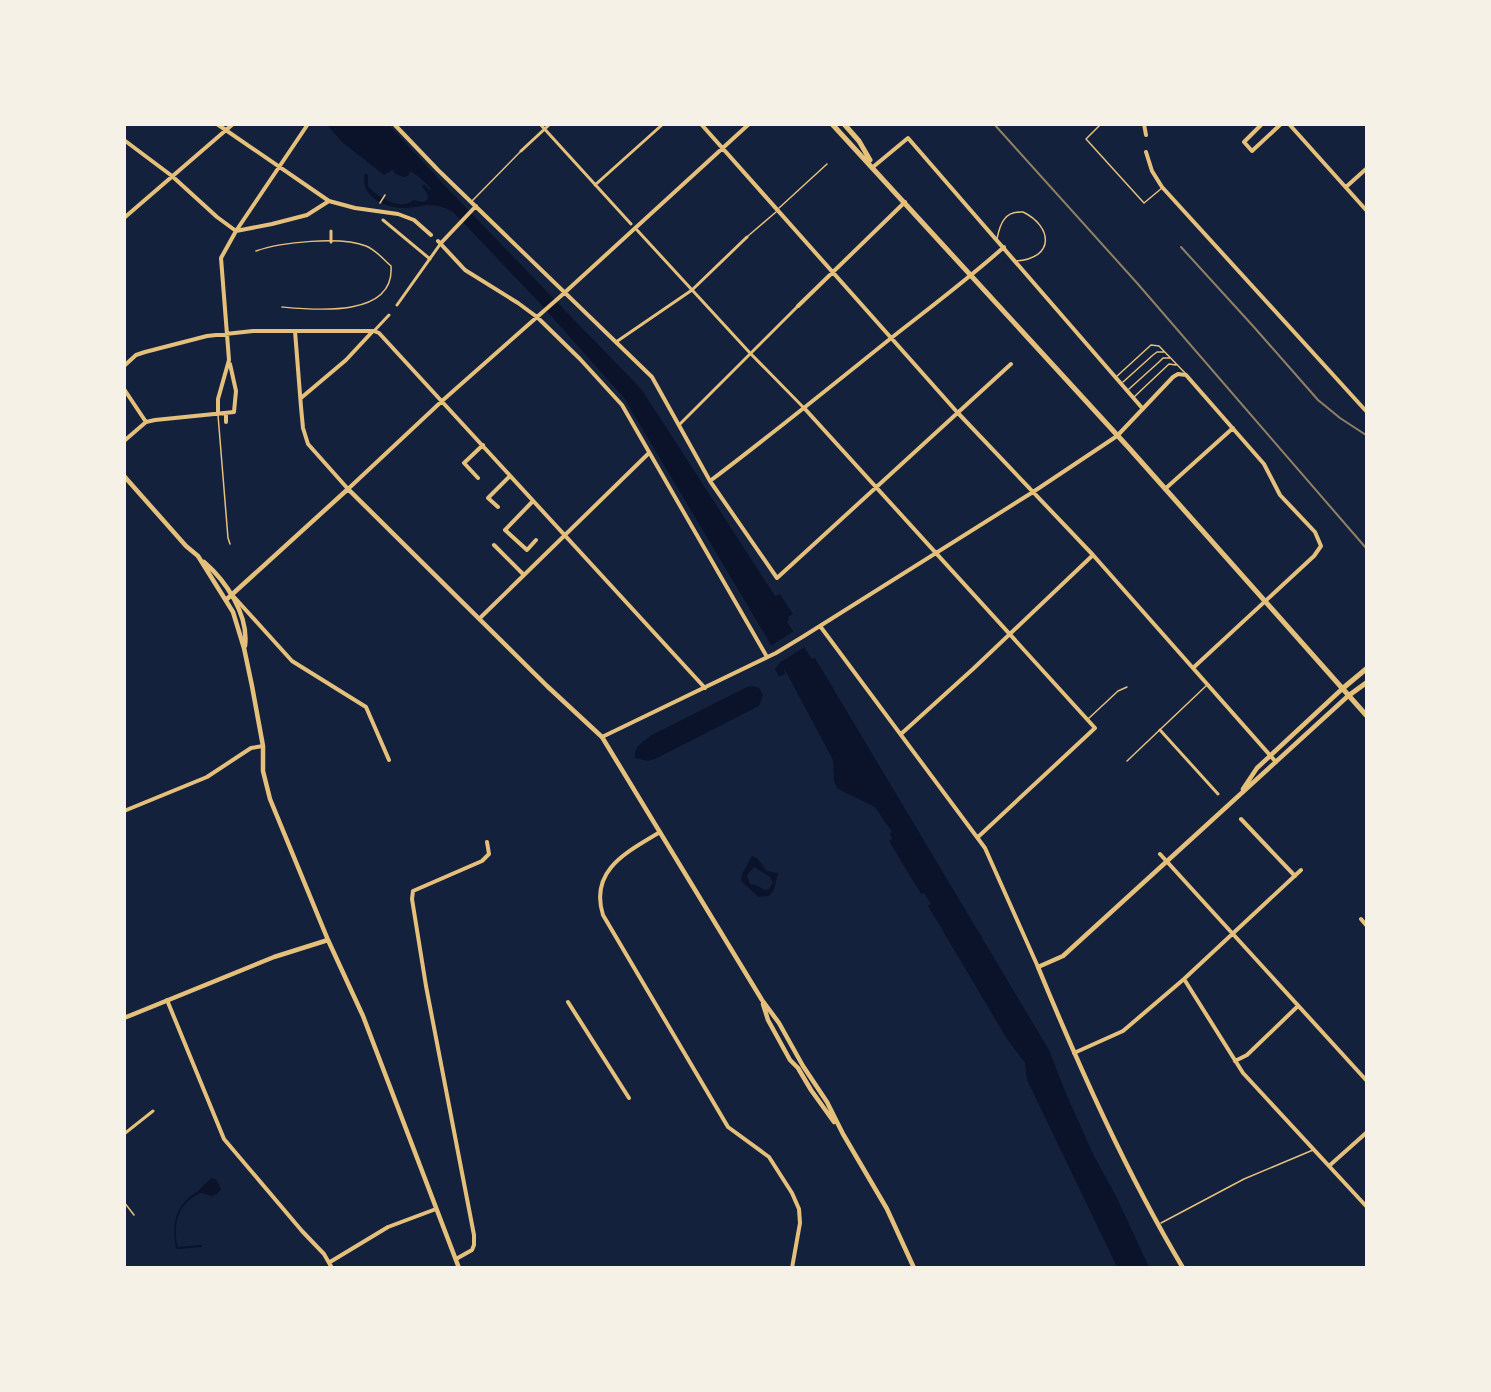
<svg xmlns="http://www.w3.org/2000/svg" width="1491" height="1392" font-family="'Playfair Display',serif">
  <rect width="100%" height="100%" fill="#14213d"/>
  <path fill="#0b132b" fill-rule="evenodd" d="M378,124L386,127L389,125L446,187L642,390L775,596L780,594L793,614L788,617L789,620L787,622L812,659L815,658L1049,1050L1065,1091L1094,1156L1116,1196L1149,1267H1117L1027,1080L1025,1063L1007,1039L928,906L931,904L924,893L921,894L889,841L892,839L890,834L892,832L875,807L838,789L834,782L833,760L784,668L785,674L779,677L775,669L780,663L773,645H771L752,613L624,398L536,299L453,212C446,208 438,205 430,205C422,205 414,208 406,208C386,209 358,196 365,173L368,175V186C376,196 402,212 413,200L423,202L427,200L428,195L422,186L424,184L429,190L431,189C423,179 411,170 399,166L384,175L342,142L327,125Z
    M753,686L759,688L763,695L759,706L655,759L647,761L635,758C633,747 644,741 652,735L747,687Z
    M752,856L757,858L767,871L778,873L774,890L769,896L758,897L741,881L742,874ZM754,867L770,877L773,883L769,889L765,890L756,885L750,884L747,875Z
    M211,1178L216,1179L221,1189L217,1194L212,1196L201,1193C178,1202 172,1226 178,1248L176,1249C172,1223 174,1206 198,1191C203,1187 206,1182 211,1178Z"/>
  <path fill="#14213d" d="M796,630L806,646L779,663L773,644Z"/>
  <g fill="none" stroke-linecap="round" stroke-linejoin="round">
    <path stroke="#0b132b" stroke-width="2" d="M178,1248L201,1246"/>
    <path stroke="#0b132b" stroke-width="12" d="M399,169L404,171"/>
    <path stroke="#e5c07b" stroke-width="1.5" d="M1101,124L1086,139L1144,203L1162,188
      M472,201L521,151
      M380,203L385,195
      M779,208L827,164
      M748,236L776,212
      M997,239C1000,223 1005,211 1023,212C1052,226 1056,258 1016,261
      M256,251C281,242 341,236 366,246C376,250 383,259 391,266C395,318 315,310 282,307
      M1116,377L1151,345L1159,346L1186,374
      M1123,382L1153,355L1157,352H1164
      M1129,389L1159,362L1163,358H1170
      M1134,397L1169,364L1176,365
      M218,415L228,538L230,544
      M1088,719L1118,691L1127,687
      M1127,761L1207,685
      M124,1202L134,1215
      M1161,1223L1244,1179L1313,1150"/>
    <path stroke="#e5c07b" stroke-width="3" d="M540,124L631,224
      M521,151L550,124
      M595,185L663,124
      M383,220L430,259
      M637,230L750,353L804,408
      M331,231V242
      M397,305L441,243
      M374,331L389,315
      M616,342L692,290L747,237
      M679,425L798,306
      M1160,730L1218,794
      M124,1134L153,1111"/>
    <path stroke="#e5c07b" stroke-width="4" d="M217,124L329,201L355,208L398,214L414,220L431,235
      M394,124L438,170L652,377L710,481L777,578L1011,364
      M701,124L957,412L1093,555L1276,762
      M1144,124L1146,135
      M1262,124L1244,142L1252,151L1281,124
      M1289,124L1366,210
      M124,140L172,176L217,217L236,231L272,224L307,215L329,201
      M1146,152L1152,171L1162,187L1366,411
      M873,167L908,138L1143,409
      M1346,187L1366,169
      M124,218L233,124
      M438,241L465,270L518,303L537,317L580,359L622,405L767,657
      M441,243L476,206
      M798,306L905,202
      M295,331L301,407L303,428L308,444L348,489L442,401L562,295L749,124
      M374,331L379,333L705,688
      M124,366L136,355L145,352L207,336L253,331H374
      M124,389L146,422
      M301,398L346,360L373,331
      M805,409L1095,728L978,837
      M226,413V422
      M218,414V399L229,360L221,258L236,231L308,124
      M124,441L146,422L155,420L234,412L236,391L230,364
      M478,478L464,463L483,445
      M710,481C771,435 830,387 890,339C928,309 967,280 1004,247
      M1165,489L1233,428
      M533,501L505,530L527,550L536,540
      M498,507L488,498L510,476
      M494,545L524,575
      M234,597L292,661L366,707L389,760
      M480,618L649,453
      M820,626L985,848L1038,967
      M901,734L973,669L1093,555
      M602,737L776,653L804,636L1033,492L1117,436L1173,377L1178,374L1186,375L1264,464L1280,495L1315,532L1321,546L1314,556L1193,668
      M124,811L207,777L251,748L263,746
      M1241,819L1295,876
      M660,832C627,852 589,870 603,915L728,1127L769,1157L792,1193L799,1209L800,1223L792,1268
      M1160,854L1366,1080
      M1361,919L1366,925
      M1184,979L1243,1073L1366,1206
      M167,1000L224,1139L302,1231L324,1254L332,1268
      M568,1002L629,1098
      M1074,1053L1123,1031L1184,979L1301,870
      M1235,1061L1247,1055L1298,1006
      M1329,1166L1366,1133
      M456,1259L472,1250L474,1245V1235L426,986L412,899L413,891L482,861L489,854L487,842
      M330,1262L388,1227L436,1209"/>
    <path stroke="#e5c07b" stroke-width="4.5" d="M124,476L186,546L198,556
      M198,556L233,612L244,648L252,686L263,746V771L270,799L328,940L363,1016L459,1268
      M204,562C226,581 249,615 245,646
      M227,599L348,489L547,686L602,737L762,1000L779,1023L803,1066L827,1102L843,1134L887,1209L914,1268
      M1243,789L1257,768L1342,689
      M763,1004L768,1020L790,1060L798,1068L811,1090L834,1122
      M124,1018L274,957L328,940
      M1183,1268C1126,1172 1080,1069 1038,967L1063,956L1348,696"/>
    <path stroke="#e5c07b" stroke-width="5" d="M832,124L1129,448L1366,715
      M844,124L859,141L870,160
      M1342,689L1366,669
      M1348,696L1366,683"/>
    <path stroke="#918062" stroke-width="2" d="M994,124L1137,283L1366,548
      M1181,247L1253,326L1318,400L1340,418L1366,435"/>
  </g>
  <rect width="1491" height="1392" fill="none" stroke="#f6f1e7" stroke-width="252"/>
</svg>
